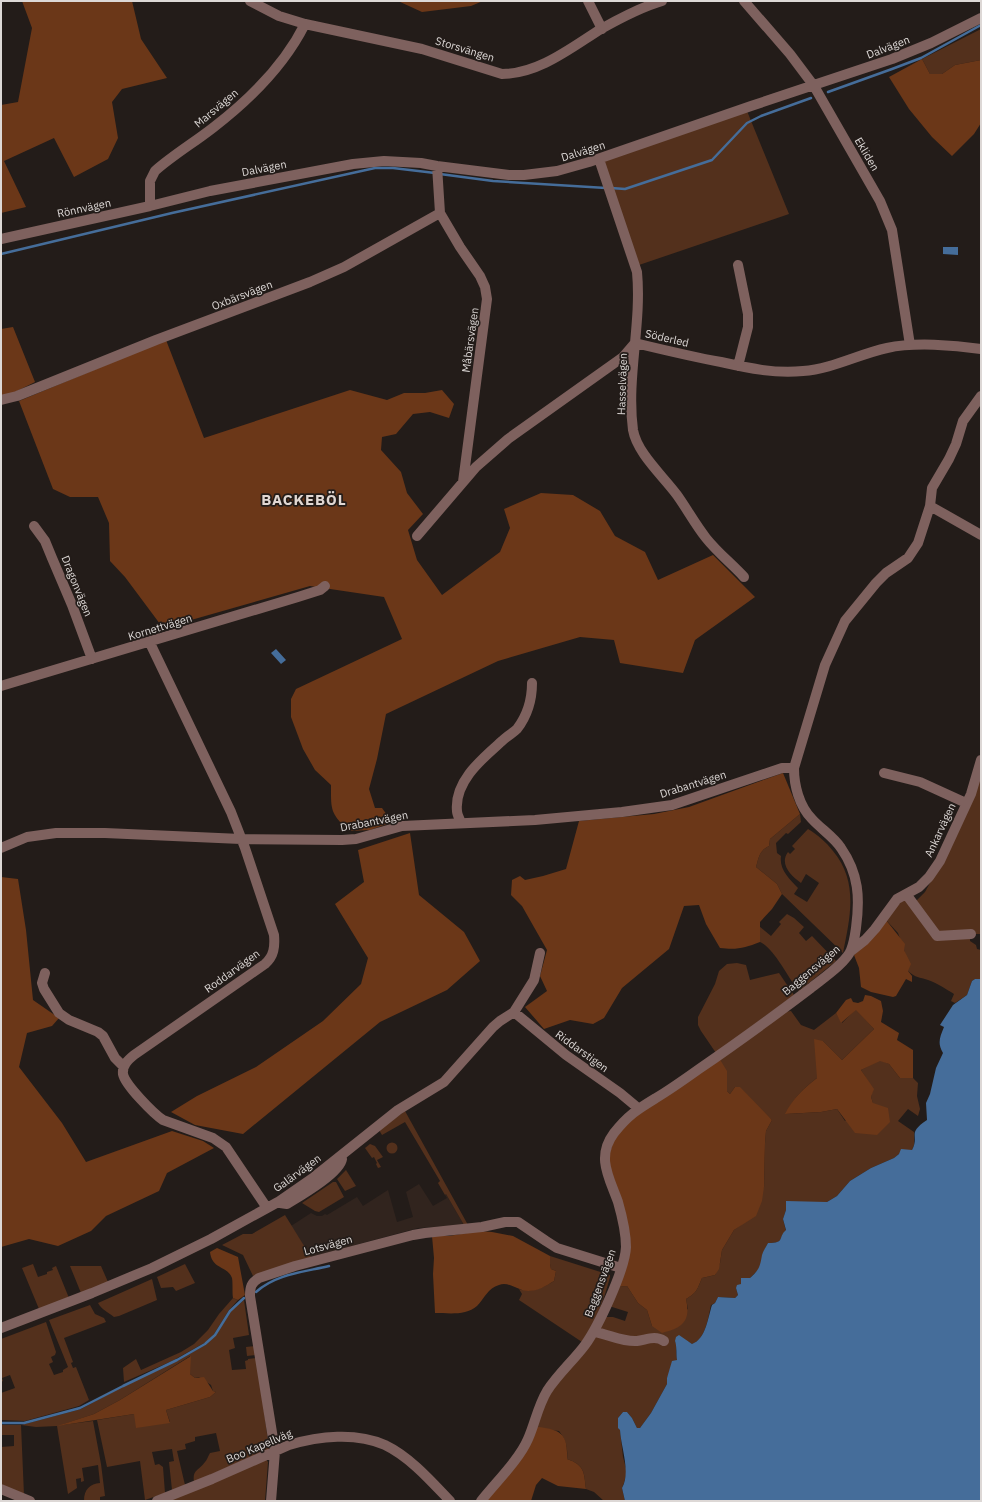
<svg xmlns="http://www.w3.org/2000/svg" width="982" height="1502" font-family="'IBM Plex Sans',sans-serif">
  <rect width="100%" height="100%" fill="#231c19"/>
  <path fill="#31241e" d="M419,1184L433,1206L447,1198L445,1195L446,1194L464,1225L418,1228L311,1257L291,1226L311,1213L317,1216H322L325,1214L327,1215L357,1197L363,1206L388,1190L397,1222L413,1217L406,1192Z"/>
  <path fill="#53301c" d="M981,29V60L955,65L942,74H930L922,59Z
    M747,111L789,214L639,265L603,160Z
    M981,770V934H938L916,901L925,892L942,861Z
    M800,814L801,822L788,834L786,833L776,843L777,853L781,856C779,869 789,879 798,888L794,894L807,902L819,883L806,874L801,883C791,876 779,864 788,852L790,854L795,849L792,846L808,829C818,835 826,842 833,851C859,882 850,918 843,953L782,894L777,884L756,867C759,857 759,851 769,846L770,839Z
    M905,899L936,938L970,936V941L976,945L977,949L981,950V979H975L972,981L967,995L955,1003L951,1001L954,994C946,989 937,983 928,980C919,977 916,978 908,971L906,956L898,933L886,920L891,910Z
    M787,914L794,918L804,927L799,933L806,941L812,936L836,961L799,991C787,977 775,949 760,942L759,926L771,936L781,924L779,922Z
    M737,963L746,965L750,980L779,973L794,995L716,1053L701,1031L698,1025V1017L715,984L719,971L727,964Z
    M856,1009L874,1029L842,1060L823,1041L817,1078C803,1089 793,1098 786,1114L821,1112L837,1109L845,1121L873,1103L871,1097L873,1089L861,1070L880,1060L889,1064L900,1078H913L918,1083L917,1096L920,1109L918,1116L908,1109L898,1121L914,1132V1145L912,1150L899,1154L894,1158L871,1168L850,1181L837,1196L827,1202H786V1210L783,1219L786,1231C777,1238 786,1243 768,1243L763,1253L762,1263L759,1269L750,1278L736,1288L738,1295L735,1298L718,1297L715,1303L711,1305C708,1318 706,1339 692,1344L687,1341H675L677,1345L676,1351L677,1360L667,1378V1384L651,1413L640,1428H637L632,1418L627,1412H623L618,1418L620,1430L623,1457L627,1472L624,1483L622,1488L625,1501H604L594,1492L586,1489C584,1473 585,1465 567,1459C568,1447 566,1440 559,1431L535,1428L548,1397L603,1317H613L625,1321L628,1312L609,1306L617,1287L627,1286L638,1303L647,1310L652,1326L688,1309L686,1299C698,1292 697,1289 702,1278L715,1275L720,1263L722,1250L734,1230L741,1225L764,1187L765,1143L766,1131L772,1120L735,1087L730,1094L727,1091V1081L719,1058L784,1012L791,1011L801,1025L814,1030L836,1013L842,1023Z
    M405,1111L468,1225H464L446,1194L445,1195L438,1183L440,1181L405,1122L382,1135L379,1130Z
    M386.5 1148a5.5 5.5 0 1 1 11 0a5.5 5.5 0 1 1-11 0Z
    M370,1144L375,1146L383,1157L377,1160L381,1167L378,1168L376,1164L377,1163L374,1157L372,1158L365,1148Z
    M346,1170L356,1186L345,1191L337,1179Z
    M333,1182H336L344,1197L319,1212L315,1211L302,1203Z
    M285,1215L311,1257L253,1276L243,1255L222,1245L243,1234H252Z
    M550,1256L610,1275V1277C604,1300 596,1321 582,1342L519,1300L522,1294L519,1289C533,1293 542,1288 554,1281L556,1271L551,1269L550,1264Z
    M33,1264L38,1277L47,1274V1272L53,1270L52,1268L56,1266L69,1298L39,1309L22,1268Z
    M185,1264L195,1283L176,1291L173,1287L161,1288L157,1277Z
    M70,1266H101L108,1282L81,1293Z
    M152,1279L157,1300L119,1316L114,1317C108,1312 102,1310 98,1303Z
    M233,1298L238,1300L229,1310L214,1334L206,1342L172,1361L124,1382L123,1368L136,1359L141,1370L181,1352L194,1344L208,1330L219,1314Z
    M244,1300L249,1335L233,1338L235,1348L229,1350L232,1370L246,1369L245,1361L248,1360V1359L257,1358L269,1449L194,1482C192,1469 199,1471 205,1462C207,1460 208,1456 210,1453L220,1451L216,1433L195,1437V1441L185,1444L186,1449L177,1451L185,1485L172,1490L169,1462L174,1461L172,1449L152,1452L155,1465L159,1464L163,1467L165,1493L145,1500L140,1461L107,1467L97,1420L134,1414L170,1422L166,1410L210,1397L216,1392L213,1391L211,1385L199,1377L195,1378L190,1374V1356L120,1400L94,1414L61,1425L93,1421L101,1464L105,1496L100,1497V1501H84C84,1489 90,1484 100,1483L98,1465L82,1468L84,1481L81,1482V1478L76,1479L77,1488L68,1494L57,1426L36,1427L21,1425L24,1495L16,1493L1,1484V1447L14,1446V1435H1V1425H21L81,1409L122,1387L179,1360L207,1344L217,1333L231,1311Z
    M90,1305L95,1314L104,1318L106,1322L64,1338L73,1362L71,1363L73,1368L76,1367L89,1400L79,1406L25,1421L1,1420V1393L15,1388L10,1375L2,1378L3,1381L1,1382V1339L46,1322L56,1352L55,1355L51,1357L53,1362L49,1364L54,1375L63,1372V1370L68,1367L49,1320Z
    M255,1346L257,1355L247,1356L246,1347Z
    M266,1459L268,1462L265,1501H167Z"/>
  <path fill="#6b3718" d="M22,1H132L141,39L167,78L122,89L112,102L118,138L108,159L74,177L54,138L4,161L26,207L1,213V105L18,102L32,28Z
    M398,1H483L471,6L422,12Z
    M922,59L930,74H942L955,65L981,60V123L974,134L952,156L932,137L909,109L889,77Z
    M13,327L35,382L11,394L1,396V329Z
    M166,340L204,438L350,390L387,400L404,393H425L442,390L454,404L449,418L430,412L413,414L396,434L382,437L381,450L401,472L407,493L423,514L408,530L417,560L442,595L500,552L510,528L504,509L541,493L573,495L600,511L615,536L645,552L658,580L713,555L755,597L695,640L683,673L620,663L614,640L580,637L498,661L386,714L377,759L369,789L375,808H382L387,815V824L370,830L349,831C330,813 331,810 331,785L315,770L303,749L291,717V699L296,689L402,639L384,597L310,586L163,628L125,577L110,561L109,523L98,497H70L53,489L19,401Z
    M783,773L800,814L770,839L769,846C759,851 759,857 756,867L777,884L782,894L772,909L760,922V942C745,948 737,950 720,948L706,924L699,905L684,906L669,949L622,988L604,1018L593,1024L570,1020L544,1029L525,1007L547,991L540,976L547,950L522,906L511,895L512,880L520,876L525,880L543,876L566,869L579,821L654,814L689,807Z
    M410,833L419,895L464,932L480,961L447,990L380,1022L243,1134L195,1125L171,1112L197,1096L256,1067L323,1021L361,984L368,958L335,904L364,882L358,850Z
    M1,877L18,879L26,930L33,1000L59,1018L52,1026L27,1033L19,1067L62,1123L86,1162L172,1131L203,1141L214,1148L167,1173L159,1191L106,1216L91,1231L58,1246L29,1239L1,1247Z
    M886,920L905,944L904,950L911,964L908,971L912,976V982L906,979L896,996L893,997L871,992L861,987L859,968L854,955Z
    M865,995L871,996L881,1001L883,1011L881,1022L899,1033L897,1040L913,1050V1078H900L889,1064L880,1061L861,1070L874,1089L871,1097L873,1103L888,1108L890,1122L877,1135L855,1133L837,1109L821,1112L785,1114C793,1098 803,1089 817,1078L814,1039L823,1041L842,1060L874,1029L856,1010L841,1023L836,1013L846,1000L851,998L853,1002L858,1003L863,1001Z
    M719,1058L727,1071V1091L730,1094L735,1087H740L772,1120L766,1131L765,1143L764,1187L762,1201L756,1216L734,1230L722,1250L719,1269L715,1275L702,1278C697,1289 698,1292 686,1299C691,1321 683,1328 662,1333L652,1326L647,1310L638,1303L627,1286L617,1287L628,1254L608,1159L613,1142L623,1128L640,1110Z
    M479,1231L492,1232L513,1236L550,1256V1264L551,1269L556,1271L554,1281C546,1286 538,1291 528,1291C518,1291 509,1281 499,1285C488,1288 484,1299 477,1306C466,1316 448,1313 435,1313L433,1274L434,1258L432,1236H449Z
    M217,1248L238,1257L245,1295L238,1300L233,1298C232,1292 233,1284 232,1278C227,1265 212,1270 210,1252Z
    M191,1356L190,1374L195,1378L204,1377L213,1391L216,1392L210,1397L166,1410L170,1423L136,1428L134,1414L57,1426L94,1414L120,1400Z
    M539,1427C562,1430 568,1435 567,1459C585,1465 584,1473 586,1489L558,1486L542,1478L536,1485L531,1501H485L535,1428Z"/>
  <path fill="#456d9a" d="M943,247H958V255L943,254Z
    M276,649L286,660L281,664L271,653Z
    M975,979H981V1501H625L622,1488C631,1472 621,1448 620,1430L618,1428V1418L623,1412H627L632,1418L637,1428H640L651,1413L667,1384V1378L672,1361L677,1360C676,1354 677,1346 675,1341L676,1337L679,1335L692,1344C706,1339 708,1317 712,1305L715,1303L718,1297L735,1298L738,1295L736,1288L737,1285L741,1284V1278H750C759,1270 760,1267 762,1255C763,1251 766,1247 768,1243C786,1243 777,1238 786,1230L783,1219L786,1210V1201L827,1202L837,1196L850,1181L871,1168L894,1158L899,1154L901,1149L912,1150C920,1135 906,1134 927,1120L926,1103L930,1094L936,1068L943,1053C937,1043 940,1037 944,1027L940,1025L953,1005L967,995L972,981Z"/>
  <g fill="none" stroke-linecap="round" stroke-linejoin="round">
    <path stroke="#456d9a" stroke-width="2.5" d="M828,92L892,69L921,58L981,25
      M440,174L493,181L606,188
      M611,188L625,189L712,160L747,123L761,116L811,98
      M1,254L172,213L375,168H393L435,173
      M256,1292C276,1274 304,1272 329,1266
      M1,1423H24L80,1408L123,1386L177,1360L205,1344L215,1335L230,1311L244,1298"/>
    <path stroke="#7e615e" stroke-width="10" d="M250,1L279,16L305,24L422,49L502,74C539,74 572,47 601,29C617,20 645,6 662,1
      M588,1L602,29
      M744,1L790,54L814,86L880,201L892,230L910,345
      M599,159L637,272C642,324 626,378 633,430C637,453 663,476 677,495C687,509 695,524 706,538C717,552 732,564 744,577
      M150,206V181L155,171C173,155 195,142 214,127C249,100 285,64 305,24
      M440,213L460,247L480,276L485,287L487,299L463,482
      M1,239L150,206L210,191L353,164L384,161L421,163L437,166L509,175H524L557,171L589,162L751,106L892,59L931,43L981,18
      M738,265L748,314V327L738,366
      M1,400L17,396L156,340L310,282L344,267L440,213L437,166
      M930,506L981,535
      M34,526L45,541L52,558L72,605L92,659
      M417,536L476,467L508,439L623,357L635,343C664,350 693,357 721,362C748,368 775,374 803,371C832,369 859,354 887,348C914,342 954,345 981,349
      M150,643L231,812L245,848L274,935C275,947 274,956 265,964L134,1055C128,1060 122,1065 123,1074C125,1085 154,1114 163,1120L213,1138L226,1147L267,1208
      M1,686L298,597L320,590L325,586
      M884,773L920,782L966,803
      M461,823C460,819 457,815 457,811C454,781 483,758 502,741C507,736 513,733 517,729C527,716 532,699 532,683
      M1,848L27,837L56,833H105L241,839L342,840L356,839L402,826L535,820L622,812L672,805L782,768H794
      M906,894L937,936L971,934
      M851,951L865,940L875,929L897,899L919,887L929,877L940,861L971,794L981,760
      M45,973L42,983L44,989L59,1013L69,1020L98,1032L103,1036L115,1058L124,1067
      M514,1012L566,1055L620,1093L638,1108
      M280,1203L287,1204C300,1196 340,1173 342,1159
      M1,1328L92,1293L152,1268L211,1239L278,1202L314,1177L398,1110L444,1082L493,1027L500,1021L514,1012L534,980L540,953
      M594,1332C609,1334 621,1342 637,1341C646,1340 655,1335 664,1341
      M1,1489L30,1501
      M157,1501L212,1479L289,1445C319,1436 356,1432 385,1445C410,1457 431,1481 450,1501
      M271,1501L275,1451L250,1296C250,1287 251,1283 259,1278L295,1266L413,1235L425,1233L482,1227L505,1222H518L546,1241L557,1248L621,1268
      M481,1501C495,1483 519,1460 528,1439C535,1423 538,1406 547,1391C558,1374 573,1361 585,1345C598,1327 625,1270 626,1247C626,1232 622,1216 618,1202C609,1177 596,1157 614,1133C628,1115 638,1109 656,1098C671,1089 685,1079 699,1069C737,1043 774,1016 811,988C822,979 846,963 851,950C854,943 855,935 856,928C860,898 859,874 841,848C834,837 821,829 812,819C799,806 794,785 794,768L825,665L845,621L876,583L886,573L908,558L918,543L930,506L932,488L949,459L956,444L963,421L981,396"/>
  </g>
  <g text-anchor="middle" stroke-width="3.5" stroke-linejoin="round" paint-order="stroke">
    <g font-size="11" fill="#ddd8d6" stroke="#231c19">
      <text transform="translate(888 47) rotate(-21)" y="4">Dalvägen</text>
      <text transform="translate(465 49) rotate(17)" y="4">Storsvängen</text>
      <text transform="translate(216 108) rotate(-40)" y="4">Marsvägen</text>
      <text transform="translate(583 151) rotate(-17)" y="4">Dalvägen</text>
      <text transform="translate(867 154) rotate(59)" y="4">Ekliden</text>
      <text transform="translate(264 168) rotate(-11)" y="4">Dalvägen</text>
      <text transform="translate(84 208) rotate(-12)" y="4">Rönnvägen</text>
      <text transform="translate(242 295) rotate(-21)" y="4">Oxbärsvägen</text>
      <text transform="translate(667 338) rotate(13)" y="4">Söderled</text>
      <text transform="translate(470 340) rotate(-82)" y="4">Måbärsvägen</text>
      <text transform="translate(622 384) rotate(-88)" y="4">Hasselvägen</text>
      <text transform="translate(77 586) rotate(68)" y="4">Dragonvägen</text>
      <text transform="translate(160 627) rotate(-17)" y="4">Kornettvägen</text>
      <text transform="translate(693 784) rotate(-17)" y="4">Drabantvägen</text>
      <text transform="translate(374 821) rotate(-11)" y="4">Drabantvägen</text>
      <text transform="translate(940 830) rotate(-65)" y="4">Ankarvägen</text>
      <text transform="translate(811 970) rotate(-40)" y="4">Baggensvägen</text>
      <text transform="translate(232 971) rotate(-36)" y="4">Roddarvägen</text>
      <text transform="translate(582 1051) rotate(36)" y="4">Riddarstigen</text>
      <text transform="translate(297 1173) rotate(-36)" y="4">Galärvägen</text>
      <text transform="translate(328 1245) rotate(-15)" y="4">Lotsvägen</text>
      <text transform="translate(600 1283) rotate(-70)" y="4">Baggensvägen</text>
      <text transform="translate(259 1446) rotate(-23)" y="4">Boo Kapellväg</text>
    </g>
    <g font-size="15" font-weight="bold" letter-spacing="1" fill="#e1d7d2" stroke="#231c19">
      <text x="304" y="505">BACKEBÖL</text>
    </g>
  </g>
  <rect width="982" height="1502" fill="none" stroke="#ddd8d6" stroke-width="4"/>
</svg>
